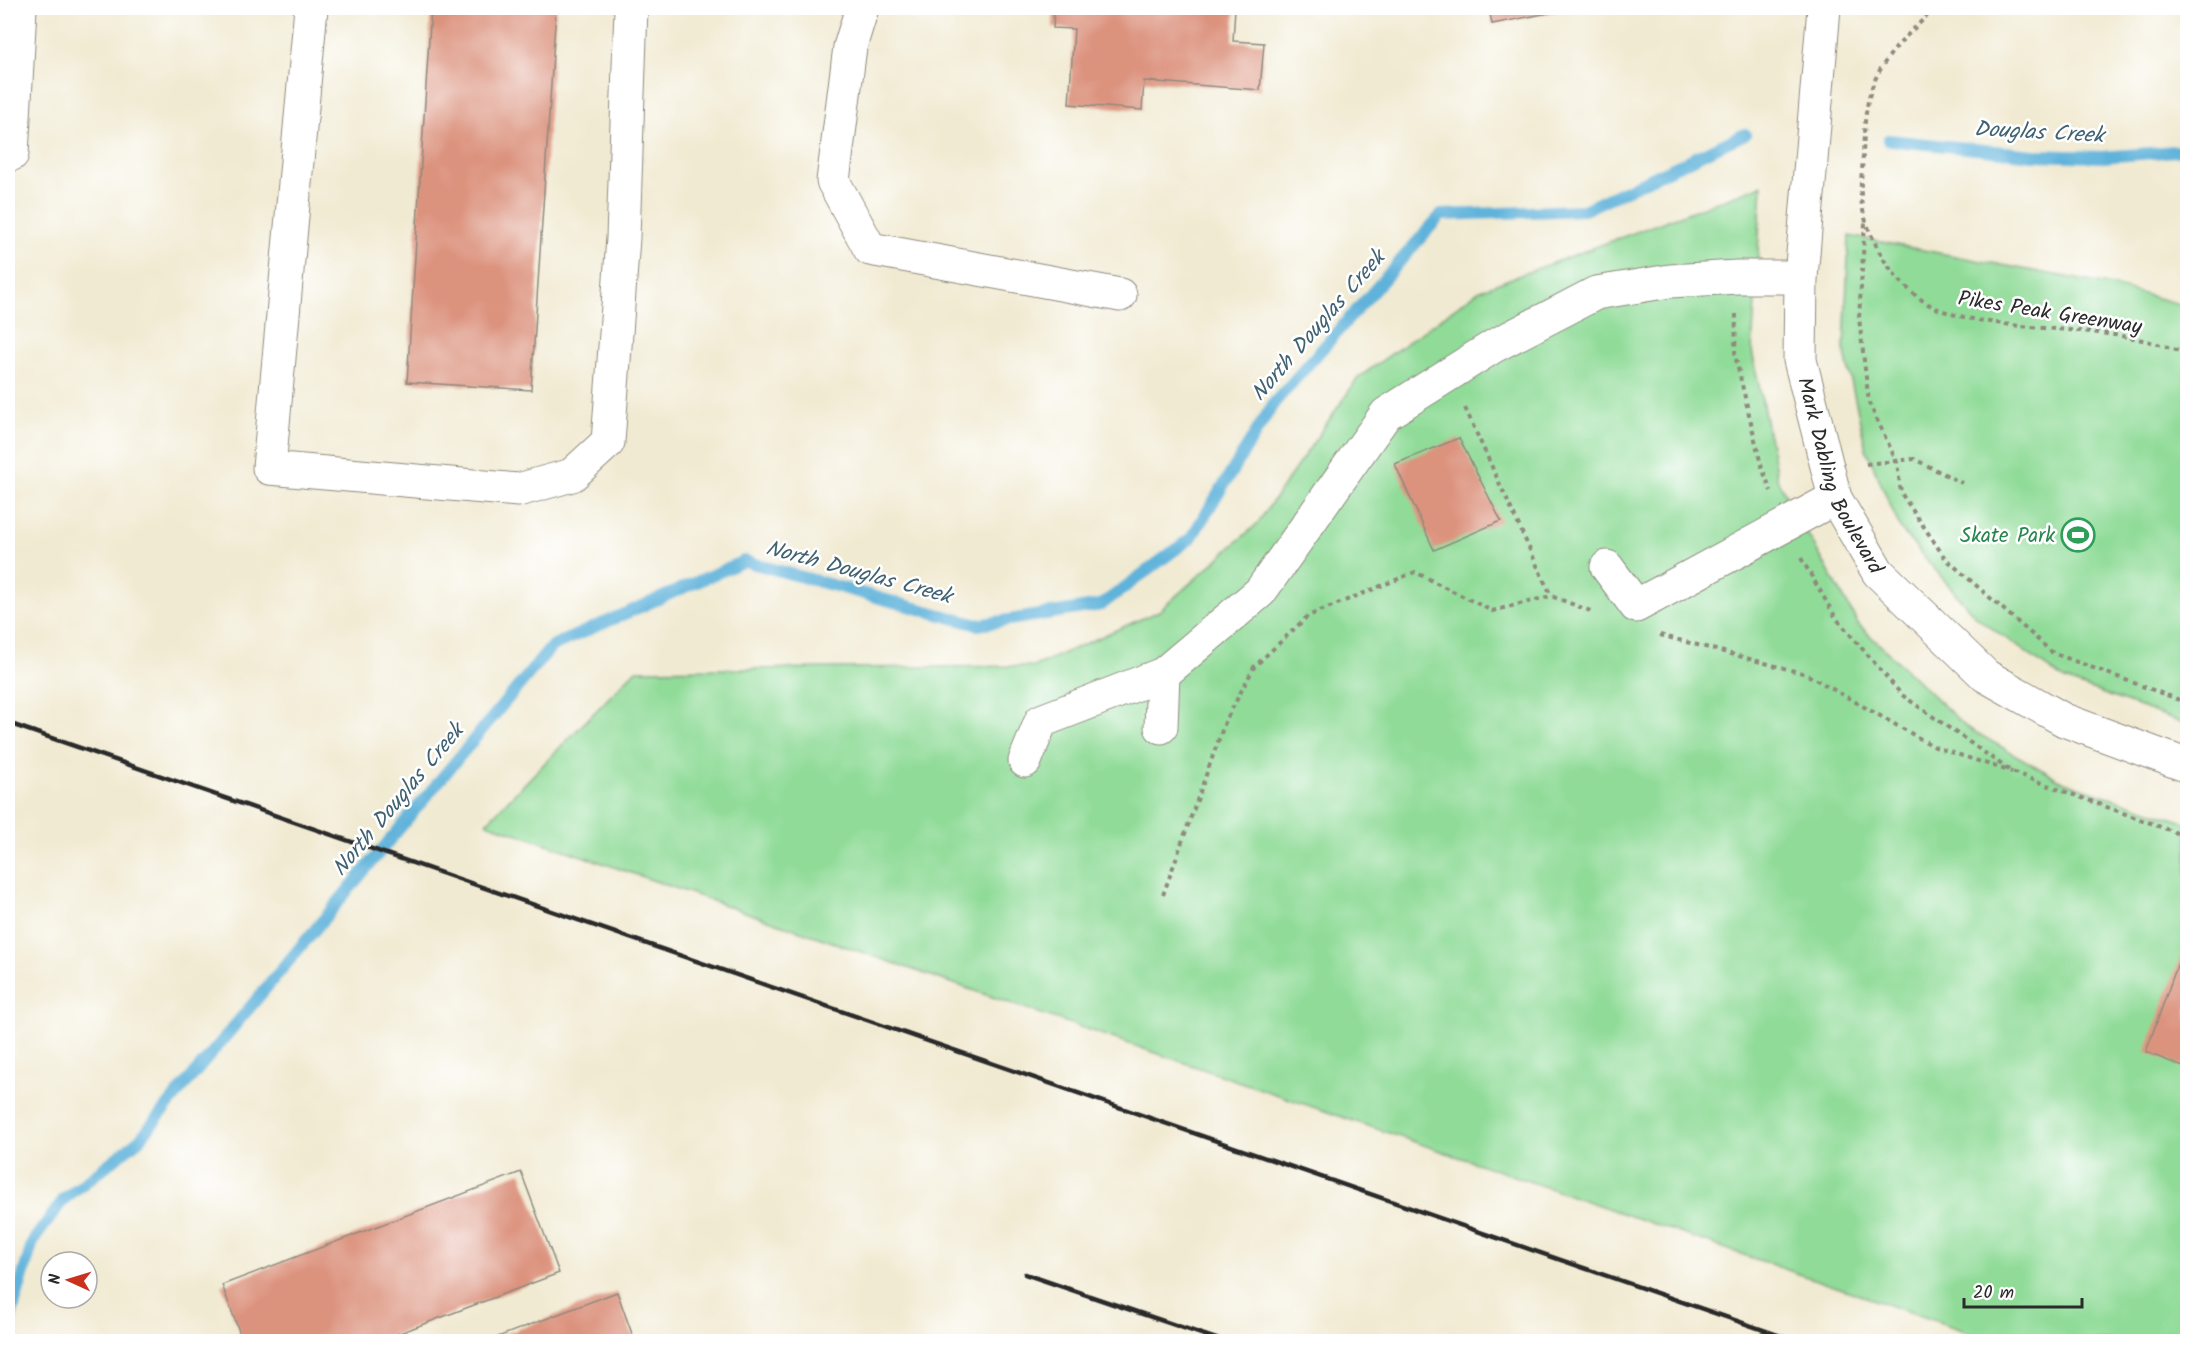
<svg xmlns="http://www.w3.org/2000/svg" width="2195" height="1349" font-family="Kalam,sans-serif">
  <rect width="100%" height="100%" fill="#fff"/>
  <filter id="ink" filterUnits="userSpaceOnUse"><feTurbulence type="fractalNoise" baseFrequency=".0167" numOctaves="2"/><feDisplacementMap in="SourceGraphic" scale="12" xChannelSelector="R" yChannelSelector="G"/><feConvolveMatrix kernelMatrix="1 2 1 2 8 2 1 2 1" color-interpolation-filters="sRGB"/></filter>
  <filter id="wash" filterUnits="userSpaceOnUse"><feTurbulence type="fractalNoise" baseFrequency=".008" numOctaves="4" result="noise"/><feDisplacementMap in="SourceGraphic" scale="24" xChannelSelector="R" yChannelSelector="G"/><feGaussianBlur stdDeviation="1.35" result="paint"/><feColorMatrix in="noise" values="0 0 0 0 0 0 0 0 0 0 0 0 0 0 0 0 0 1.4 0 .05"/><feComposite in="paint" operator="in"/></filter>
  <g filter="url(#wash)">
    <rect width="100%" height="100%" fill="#f1ead2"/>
    <path fill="#90db98" stroke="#5e8362" stroke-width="1.5" d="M1762,185L1752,351L1778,481L1859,625L1966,727L2062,781L2187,823V1341H1994L486,823L636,670L1035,666L1159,611L1257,524L1358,378L1480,290Z
      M1849,236L2113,286L2187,306V724L2065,680L1976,617L1901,530L1866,449L1844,349Z"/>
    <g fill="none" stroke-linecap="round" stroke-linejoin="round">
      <path stroke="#5eb2da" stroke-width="12" d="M1888,140L2033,155L2103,157L2188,150
        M8,1327L33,1241L64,1199L139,1140L552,646L744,561L978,625L1101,605L1191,538L1274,403L1441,215L1584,210L1745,134"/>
    </g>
    <g id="blocks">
      <path fill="#dc937e" d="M431,8H556L531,390L407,382Z
        M1054,8H1235L1233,41L1264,43L1260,90L1144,81L1142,110L1069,104L1074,29L1053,28Z
        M1489,8H1564V10L1492,24Z
        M1459,438L1501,521L1434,550L1395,464Z
        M2188,935V1069L2146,1052Z
        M521,1172L559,1273L376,1342H243L222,1285Z
        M617,1292L635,1342H488L487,1341Z"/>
    </g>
  </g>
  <g filter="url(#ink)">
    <use href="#blocks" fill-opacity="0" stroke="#8e8a7e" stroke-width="1.5"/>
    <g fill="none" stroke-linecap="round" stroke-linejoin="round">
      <defs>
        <g id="minor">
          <path d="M311,8L269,468L518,490L572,475L608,442L623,238L631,8"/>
          <path d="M862,8L850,47L833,181L870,249L1120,295"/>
          <path id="s1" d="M1824,8L1801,277L1800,360L1835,498L1878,572L1986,676L2064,720L2188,766"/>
          <path d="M8,154H12L20,8"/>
          <path d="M1607,567L1636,606L1835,498"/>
          <path d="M1161,727L1163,674"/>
          <path d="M1025,761L1041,721L1163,674L1260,592L1386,414L1494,346L1596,293L1670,281L1737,277H1801"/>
        </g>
      </defs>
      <use href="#minor" stroke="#8e8a7e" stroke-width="35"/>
      <path stroke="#8e8a7e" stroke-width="4" stroke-dasharray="4.5 4.5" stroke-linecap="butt" d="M1935,8C1911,32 1882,56 1871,90C1863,115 1864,145 1862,171C1858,203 1864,221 1878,249C1888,270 1913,298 1934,307C1955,317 1981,321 2004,324C2064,332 2131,329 2188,355
        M1865,223L1859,318L1869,403L1897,462L1901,493L1945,558L2053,653L2188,703
        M1736,314L1735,355L1761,465L1771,491
        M1465,408L1551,596
        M1866,464L1914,459L1962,483
        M1801,558L1836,618L1902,695L2012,772L2188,837
        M1660,635L1806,674L1935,747L2012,772
        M1163,895L1225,722L1254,667L1308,616L1415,572L1492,611L1551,596L1593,612"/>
      <use href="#minor" stroke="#fff" stroke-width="33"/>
      <path stroke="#2b2b2b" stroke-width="4.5" d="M8,723L1798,1342
        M1025,1274L1225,1342"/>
    </g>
  </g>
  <defs>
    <symbol id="stadium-ring" viewBox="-11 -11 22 22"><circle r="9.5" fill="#fff" stroke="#2e9e5b" stroke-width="1.5"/><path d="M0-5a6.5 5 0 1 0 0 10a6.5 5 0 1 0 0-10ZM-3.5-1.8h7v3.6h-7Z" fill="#2e9e5b"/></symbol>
  </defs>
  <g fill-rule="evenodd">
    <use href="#stadium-ring" x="2059" y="516" width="38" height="38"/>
  </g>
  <g text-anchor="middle" stroke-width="5" stroke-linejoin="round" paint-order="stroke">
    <g font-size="21" fill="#2b2b2b" stroke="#fff">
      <text transform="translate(2050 312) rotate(9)" y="7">Pikes Peak Greenway</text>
      <text dy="7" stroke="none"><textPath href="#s1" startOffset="476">Mark Dabling Boulevard</textPath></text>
    </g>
    <g font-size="21" fill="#27864d" stroke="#fff" text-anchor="end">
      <text x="2055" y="542">Skate Park</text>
    </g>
    <g font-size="22" font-style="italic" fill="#3f6171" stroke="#fff">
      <text transform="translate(2039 131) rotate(3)" y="8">Douglas Creek</text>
      <text transform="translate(1317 325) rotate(-49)" y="8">North Douglas Creek</text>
      <text transform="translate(859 571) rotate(15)" y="8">North Douglas Creek</text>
      <text transform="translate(397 799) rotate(-50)" y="8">North Douglas Creek</text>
    </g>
  </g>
  <rect width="2195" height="1349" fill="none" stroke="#fff" stroke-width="30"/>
  <g transform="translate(69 1280) rotate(274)"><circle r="28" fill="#ffffff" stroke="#aaaaaa" stroke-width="1.5"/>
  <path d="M0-4.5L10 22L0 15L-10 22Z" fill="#c8321e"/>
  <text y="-9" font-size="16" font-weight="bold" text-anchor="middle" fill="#2b2b2b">N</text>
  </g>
  <path d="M1964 1298v9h118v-9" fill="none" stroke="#2b2b2b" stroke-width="3"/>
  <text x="1973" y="1298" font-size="18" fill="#2b2b2b" stroke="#ffffff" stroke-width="4.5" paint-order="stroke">20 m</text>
</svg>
